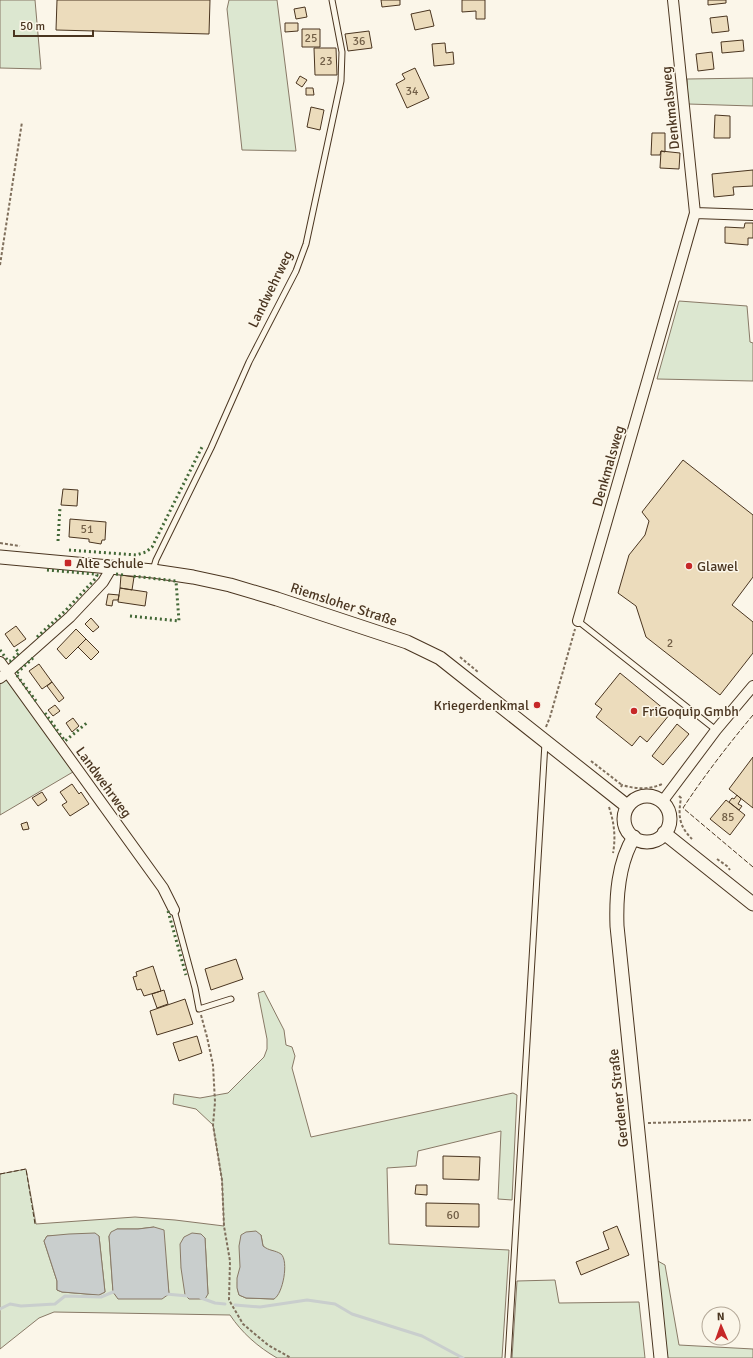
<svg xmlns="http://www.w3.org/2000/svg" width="753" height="1358" font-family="Signika,sans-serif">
  <rect width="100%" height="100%" fill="#fbf6e9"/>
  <path fill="#dce7d0" stroke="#887966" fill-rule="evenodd" d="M0,0H35L41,69L0,68Z
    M229,0H277L296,151L242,150L227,9Z
    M753,78V106L688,104L687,79Z
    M679,301L747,306L750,342L753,343V381L657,379Z
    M0,662L78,769L0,815Z
    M264,991L284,1030L286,1045L292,1047L295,1056L292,1068L311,1137L513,1093L517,1095L512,1200L498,1199L501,1131L418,1151L416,1166L387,1168L389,1244L509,1250L502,1358H277C258,1347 242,1333 230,1315L54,1312L39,1318L0,1349V1174L26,1169L36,1224L135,1217L175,1220L224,1226L222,1180L213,1125L196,1109L173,1104L174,1094L200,1098L228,1093L264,1057L267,1049V1039L258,993ZM154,1227L166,1264L169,1294L118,1298L113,1292L109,1236L117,1229H138ZM261,1235L263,1246L268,1250L276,1252L274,1299L246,1298L239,1295C232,1272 249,1254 261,1235ZM47,1236H99L105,1292L99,1295L62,1292L57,1290V1281L44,1241ZM205,1238L208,1294L181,1268Z
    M656,1260L665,1265L679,1345L753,1349V1358H667Z
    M555,1280L559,1303L639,1302L645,1358H512L517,1281Z"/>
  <path fill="#c9cecd" stroke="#887966" d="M154,1227L164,1230L169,1294L162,1299H118L113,1292L109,1236L111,1232L117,1229H138Z
    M256,1231L261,1235L263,1246C269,1251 275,1250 281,1254C289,1261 283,1294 274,1299L246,1298L239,1295L237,1288V1278L240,1267L239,1246L241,1235L246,1232Z
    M95,1233L99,1236L105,1292L99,1295L62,1292L57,1290V1281L44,1241L47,1236L69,1234Z
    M192,1233L201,1234L205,1238L208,1294L205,1299H189L185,1295L181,1268L180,1244L184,1237Z"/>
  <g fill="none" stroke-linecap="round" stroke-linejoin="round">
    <path stroke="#c9cecd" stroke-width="3" d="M166,1294L188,1296
      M201,1298L215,1303L225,1304
      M235,1305L260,1307L307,1300L335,1304L352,1314L422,1336L463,1358
      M0,1309L10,1304L21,1306L55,1304L65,1296L101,1297L113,1292H116"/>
  </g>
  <path fill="#ecdcbc" stroke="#4a3520" d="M57,0H210L209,34L56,30Z
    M381,0H400V5L382,7Z
    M462,0H485V19H476V11L462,12Z
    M708,0H726V3L708,5Z
    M305,7L307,17L296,19L294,9Z
    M430,10L434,26L415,30L411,14Z
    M727,16L729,31L712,33L710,18Z
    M285,23H298V31L285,32Z
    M302,29H320V47H302Z
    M369,31L372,48L348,51L345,34Z
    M743,40L744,51L722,53L721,42Z
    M445,43L446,53L453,52L454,64L434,66L432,44Z
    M314,48H336L337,75H315Z
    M712,52L714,69L698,71L696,54Z
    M415,68L429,98L407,108L396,84L405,79L402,74Z
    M300,76L307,80L302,87L296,83Z
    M306,88H313L314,95H306Z
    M311,107L324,110L320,130L307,127Z
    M715,115L730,116V138H714Z
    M652,133H665V152L661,151L660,155H651Z
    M661,151L680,153L679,169L660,168Z
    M753,170V186L733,187L734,195L714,197L712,174Z
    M745,223H753V238H748V245L725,243V227L744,228Z
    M683,460L753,515V577L732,605L753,622V653L720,695L646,637L636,606L618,593L629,555L645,535L649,521L642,512Z
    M63,489L78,490L77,506L61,505Z
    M70,519L106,522L105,540H102L101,544L89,542V539L69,537Z
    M121,575L134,577L132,590L120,588Z
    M120,588L147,592L145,606L118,602Z
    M108,594L119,595L118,600H113L112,606L106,605Z
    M91,618L99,627L93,632L85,624Z
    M16,626L26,639L14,647L5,634Z
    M76,629L86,639L66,659L57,649Z
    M86,639L99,652L91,660L78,647Z
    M39,664L52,682L42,689L29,671Z
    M620,673L670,714L647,742L640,736L632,746L596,717L602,709L595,704Z
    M52,682L64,698L59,702L47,686Z
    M55,705L60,711L53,716L48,710Z
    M73,718L79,726L72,732L66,723Z
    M677,724L689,734L663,765L652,756Z
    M753,757V808L729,789Z
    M72,784L79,794L81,792L89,804L70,816L62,805L67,802L60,792Z
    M42,792L47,800L38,806L32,798Z
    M737,795L741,799L738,804L742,806L739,810L729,802L732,798L734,799Z
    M726,800L745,815L730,835L710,819Z
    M27,822L29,829L23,830L21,824Z
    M236,959L243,979L211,990L205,969Z
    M153,966L161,991L144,996L141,989L137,990L133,977L137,976L136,972Z
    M164,990L168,1004L157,1008L152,994Z
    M185,999L193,1024L157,1035L150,1011Z
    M197,1036L202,1053L179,1061L173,1043Z
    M443,1156L480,1157L479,1180L443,1179Z
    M416,1185H427V1195L415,1194Z
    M426,1203L479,1204V1227L426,1226Z
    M617,1226L629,1255L581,1275L576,1262L609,1249L603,1232Z"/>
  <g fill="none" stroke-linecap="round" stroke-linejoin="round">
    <defs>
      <path id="lane" d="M153,570L156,560L211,448L249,362L296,271L306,244L341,81L342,52L332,0
        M578,621L716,730
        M174,910L195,988L199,1009L231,999
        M508,1358L545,743"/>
      <path id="street" d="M695,213L753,215
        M578,621L648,378L695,213L673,0
        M0,662L163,888L174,910
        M0,678L8,672L70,617L103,582L112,567
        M662,802L716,730L753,686"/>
      <path id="secondary" d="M0,557L153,571L193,577L230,585L277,599L407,642L440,658L627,806
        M624 819a23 23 0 1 1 46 0a23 23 0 1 1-46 0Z
        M664,833L753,904
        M634,837C618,863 616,896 617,926L661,1358"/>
    </defs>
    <use href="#lane" stroke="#4a3520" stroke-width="7"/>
    <use href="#street" stroke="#4a3520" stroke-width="12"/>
    <use href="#secondary" stroke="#4a3520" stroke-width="15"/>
    <path stroke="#7f6f5c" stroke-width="2" stroke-dasharray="3 2" stroke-linecap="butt" d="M0,265L22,122
      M0,543L20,546
      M460,657L478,672
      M546,727L550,717L575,629
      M591,761L622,785
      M621,787L622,785C636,789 649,790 662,784
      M679,796L681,798C678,816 679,826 692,839
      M609,807C614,822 616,837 613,853
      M717,859L727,866L730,870
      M201,1015L207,1037L213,1065L215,1102L213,1125L222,1180L224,1226L230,1261L229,1300L243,1324L268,1345L291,1358
      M648,1123L753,1120"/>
    <use href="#lane" stroke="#fbf6e9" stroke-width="5"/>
    <use href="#street" stroke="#fbf6e9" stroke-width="10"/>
    <use href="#secondary" stroke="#fbf6e9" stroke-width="13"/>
    <path stroke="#436837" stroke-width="3" stroke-dasharray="2 3" stroke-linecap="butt" d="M58,541L60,507
      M69,550L136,555L146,552L152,547L202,447
      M116,574L124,575
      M130,616L179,621L176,581L132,576
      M37,637L66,610L96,578L97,575L94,574L47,570
      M0,650L8,661H10L19,653L16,649
      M33,658L16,674L36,701
      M45,713L65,741L88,722
      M168,911L186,975"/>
    <path stroke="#4a3520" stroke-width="1" stroke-dasharray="5 2" stroke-linecap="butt" d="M753,715C728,745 704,776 683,808L753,867
      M0,1174L26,1169L35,1224"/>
  </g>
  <g fill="#c62828" stroke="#fbf6e9" stroke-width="1.5">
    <rect x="64" y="559" width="8" height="8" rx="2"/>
    <circle cx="689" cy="566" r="4"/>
    <circle cx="537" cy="705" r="4"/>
    <circle cx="634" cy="711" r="4"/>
  </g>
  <g text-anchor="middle" stroke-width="3" stroke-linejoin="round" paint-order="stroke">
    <g font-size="12" fill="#725f47">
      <text x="311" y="42">25</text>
      <text x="359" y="45">36</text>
      <text x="326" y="65">23</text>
      <text x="412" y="95">34</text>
      <text x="87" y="533">51</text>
      <text x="670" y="647">2</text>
      <text x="728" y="821">85</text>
      <text x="453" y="1219">60</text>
    </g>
    <g font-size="14" fill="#4a3520" stroke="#fbf6e9">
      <text transform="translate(670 108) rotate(-96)" y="5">Denkmalsweg</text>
      <text transform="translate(270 289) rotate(-64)" y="5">Landwehrweg</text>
      <text transform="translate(608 466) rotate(-74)" y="5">Denkmalsweg</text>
      <text transform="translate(344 604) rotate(18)" y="5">Riemsloher Straße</text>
      <text transform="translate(104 782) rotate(54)" y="5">Landwehrweg</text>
      <text transform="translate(618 1098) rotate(-96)" y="5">Gerdener Straße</text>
    </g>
    <g font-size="14" fill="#4a3520" stroke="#fbf6e9" text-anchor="start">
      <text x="76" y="568">Alte Schule</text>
      <text x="697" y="571">Glawel</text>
      <text x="529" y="710" text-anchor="end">Kriegerdenkmal</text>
      <text x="642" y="716">FriGoquip Gmbh</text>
    </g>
  </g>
  <g transform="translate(721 1326) rotate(358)"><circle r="19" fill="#fbf6e9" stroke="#b4a999"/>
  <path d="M0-3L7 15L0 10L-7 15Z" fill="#c62828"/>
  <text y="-6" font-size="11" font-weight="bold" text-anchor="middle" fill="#4a3520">N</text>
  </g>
  <path d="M14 30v6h79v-6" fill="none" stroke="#4a3520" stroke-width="2"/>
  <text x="20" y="30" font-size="12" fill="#4a3520" stroke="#fbf6e9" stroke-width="3" paint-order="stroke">50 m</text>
</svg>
